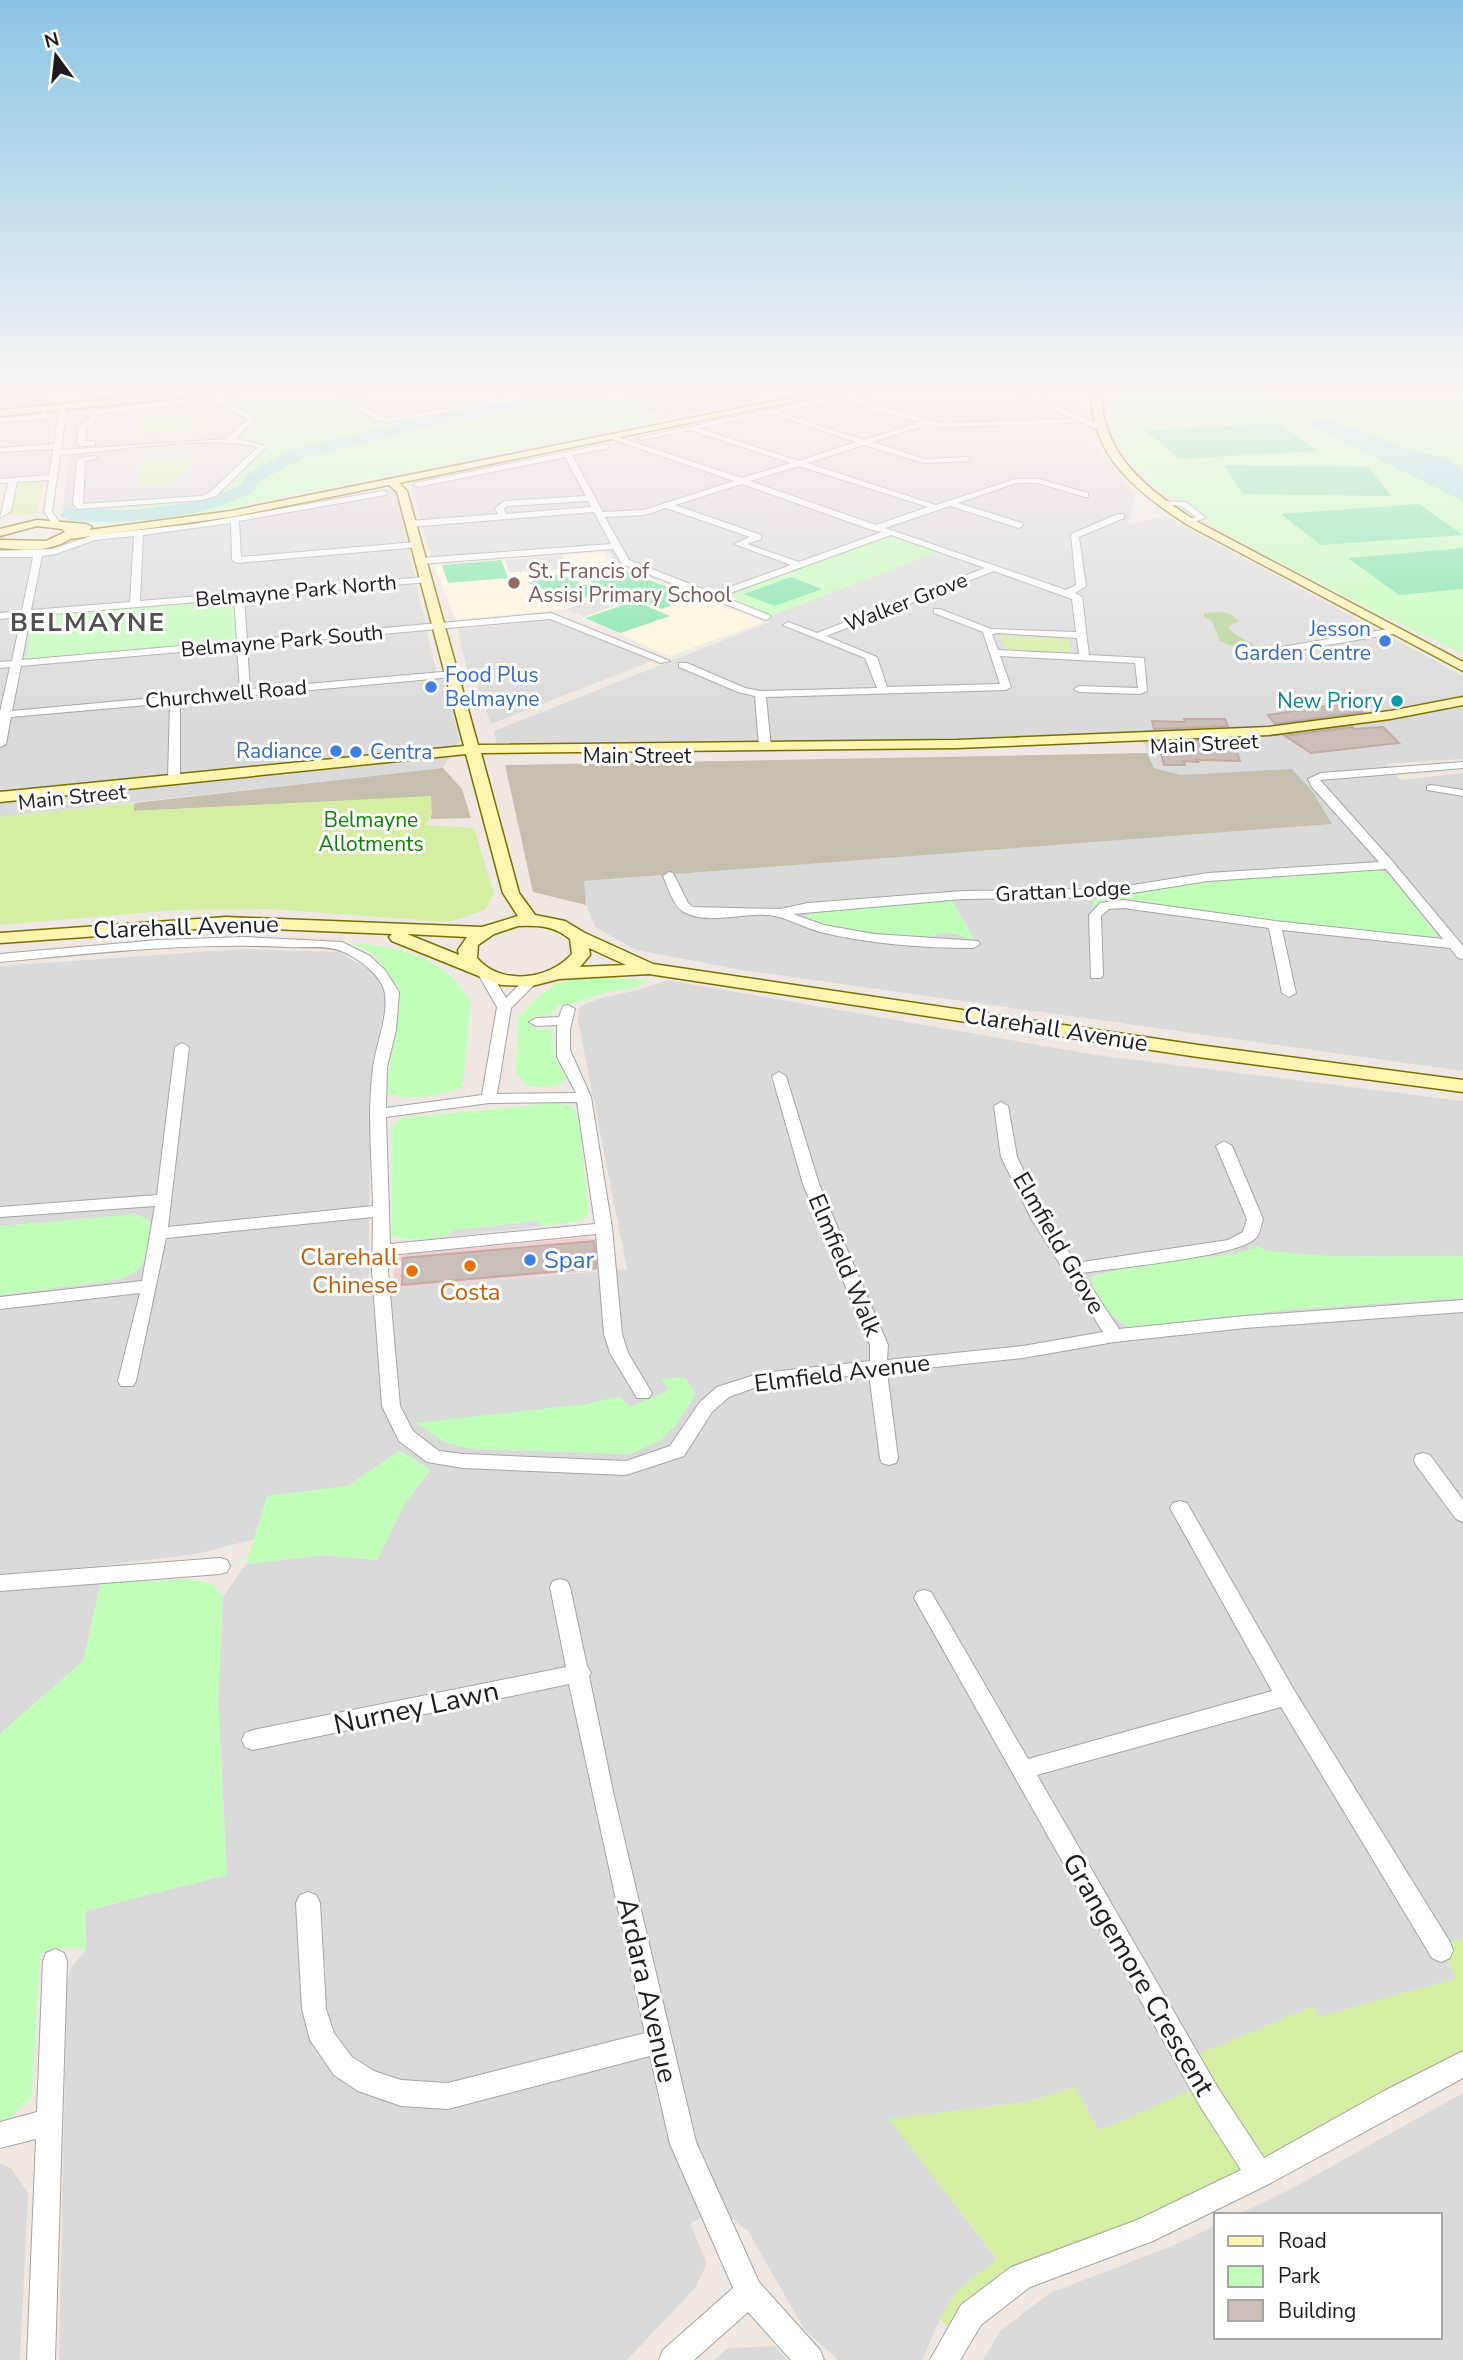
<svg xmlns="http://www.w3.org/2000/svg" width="1463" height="2360" font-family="'Nunito Sans',sans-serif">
  <rect width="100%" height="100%" fill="#efe8e2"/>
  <path fill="#dbdada" d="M323,392H578L386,423L375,421Z
    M657,392H808L660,420L616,400Z
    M860,392H1074L1077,414L1067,417L1077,422L1135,495L1130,521L1126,524L1167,517L1463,676V759L1385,764L1400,780L1463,773V1071L742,970L636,950L595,927L586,905L583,881L1331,824L1181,775L1162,772L1154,768L1139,732L499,754L494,731L770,622L617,565L605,544L431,557L411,484Z
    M217,395L258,420V442L267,444V449L215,498L202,501L62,513L74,423L82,416L104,407Z
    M48,411L53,412L47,474L0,480V415Z
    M385,489L396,491L436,671L443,679L460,740L443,768L0,817V551L49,550L88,536L191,525Z
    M556,620L652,661L491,724L474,676H469L459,637V629Z
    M242,949L339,952L373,972L388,993L374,1055L370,1124L369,1285L392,1289L627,1269L578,1021L579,1007L601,998L638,990L667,980L1096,1055L1463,1101V1939L1438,1945L1457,1978L1319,2017L1313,2007L1188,2059L1203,2085L1099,2131L1075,2087L1027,2102L890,2119L997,2260L955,2293L940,2319L922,2360H838L804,2329L748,2231L717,2207L690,2224L707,2263L695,2288L627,2360H59L67,1981L71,1967L86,1950L85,1911L227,1875L218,1699L223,1597L246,1564L325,1555L377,1560L405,1503L431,1470L399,1451L348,1486L267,1496L255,1539L197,1554L98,1566L101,1583L83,1661L0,1734V966Z
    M1463,2093V2360H983L1000,2331L1050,2293L1172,2246L1216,2225V2337H1440V2215H1237L1289,2190Z
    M0,2164L11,2168L28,2193L20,2360H0Z
    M775,2346L787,2360H714L728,2348Z"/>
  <path fill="#f2cfd4" d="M589,1237L596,1240L601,1246L604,1270L392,1289L395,1263L399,1257L408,1254Z"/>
  <path fill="#fff8db" d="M604,552L610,564L764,622L669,656L566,609L456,620L434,565Z"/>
  <path fill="#c4c0ad" d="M1147,753L1154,768L1181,775L1292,769L1312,791L1332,824L584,881L586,905L533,892L505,765Z
    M443,768L462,789L471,818L431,819V797L133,811L135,803Z"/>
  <path fill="#f0eccb" d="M42,392H195L41,406Z"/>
  <path fill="#d6eea3" d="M194,413L209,423L199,430L136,435V419Z
    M200,458L171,483L140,486V462Z
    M40,480L43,481L37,511L31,515L7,514L11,511L15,484Z
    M999,636L1069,639L1071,652L1006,650Z
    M431,796L432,814L426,825L474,828L494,894L485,910L449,922L270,909L177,910L0,925V817L134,803V811Z
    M1463,1939V2064L1021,2277L958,2336L940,2319L955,2293L997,2259L889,2119L1028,2102L1075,2087L1099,2131L1202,2085L1188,2059L1313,2006L1319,2017L1457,1978L1438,1945Z"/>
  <path fill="#b1d293" d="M1219,612L1230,614L1239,621L1228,627C1237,639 1253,641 1263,652H1246L1220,641L1212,621L1204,617V613Z"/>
  <path fill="#a2caa1" d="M0,392H42L41,406L22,408L0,404Z"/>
  <path fill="#c1feba" d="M258,392H323L375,421L386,423L578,392H657L617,400L660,420L203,513L101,524L63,516L62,513L202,501L215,497L267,449V444L238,440L258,420L224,397Z
    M1109,392H1463V653L1385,617L1211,526C1204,507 1184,504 1168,496C1160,493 1153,484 1147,478C1118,451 1110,431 1109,392Z
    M888,536L937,552L772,616L723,597Z
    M234,599L240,641L26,660L32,616Z
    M1377,870L1389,874L1436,933L1435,937L1424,938L1283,923L1140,901L1116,902L1097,916L1092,911L1094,900L1109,895L1214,880Z
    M952,900L975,941C956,934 944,927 926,940L831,926L804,920L811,912Z
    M351,943C400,947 443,956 471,1001L463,1086C442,1097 407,1101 385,1093L399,1010L400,989L374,954Z
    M585,977L649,980C634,991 619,989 601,994C585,999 575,1005 558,1005L550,1015L534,1016V1029H551L554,1056L567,1079C553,1089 542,1088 525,1085L516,1072L518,1018L531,1003L555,984Z
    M555,1103L573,1106L579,1119L588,1209V1215L582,1221L543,1226L537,1221L454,1230C439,1243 411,1241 392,1236L391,1128L401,1118Z
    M137,1214L151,1222C149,1251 149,1271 117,1280L0,1295V1226Z
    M1259,1246L1265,1250C1330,1260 1397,1255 1463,1256V1298L1296,1309L1135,1328C1117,1327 1091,1294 1092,1277L1098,1274L1162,1262L1235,1254Z
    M685,1377L696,1394L675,1426L660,1441L630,1454L471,1449L446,1443L416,1423L586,1404L620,1396L630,1407L669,1390L662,1379Z
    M399,1451L431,1470L405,1503L377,1560L325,1555L246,1564L267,1496L348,1486Z
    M195,1579L214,1585L223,1597L218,1699L227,1875L85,1911L86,1950L64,1947L40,1954L32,2097L0,2128V1734L83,1661L101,1583Z"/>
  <path fill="#79e5a7" d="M1279,423L1317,451L1179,459L1146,431Z
    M1225,465L1369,467L1391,496L1242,494Z
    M1419,504L1463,535L1321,545L1281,514Z
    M1463,548V589L1399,595L1348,558Z
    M501,560L508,578L448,583L442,565Z
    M610,565L694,597L662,609L577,576Z
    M559,574L603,591L573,602L529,583Z
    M791,577L822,589L775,606L744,594Z
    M635,601L670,616L620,633L585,618Z"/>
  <path fill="#ddd" d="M562,555L566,566L561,569L514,572H509L505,560Z
    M613,593L631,600L584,617L566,609Z
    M537,1221L543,1226L446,1237L454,1230Z"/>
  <path fill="#9edee1" d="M1329,420L1418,452L1444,457L1463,469V501L1306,423Z"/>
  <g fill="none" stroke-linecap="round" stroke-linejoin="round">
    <path fill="#9edee1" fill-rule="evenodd" d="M559,392H614L606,397L567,400L424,428L303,458L262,480L251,494L204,511L159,519L113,522L69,521L60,515L69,509L136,510L199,501L238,487L250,472L291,450L424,418Z"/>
  </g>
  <path fill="#cbbdb8" stroke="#c2aba3" stroke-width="2" d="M669,392H752L753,399L665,416L628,400Z
    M1346,703L1362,712L1275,724L1268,715Z
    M1184,719H1225L1228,726L1154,729L1152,721L1185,722Z
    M1353,727V729L1383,727L1399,743L1311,753L1285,736Z
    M1232,739L1240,761L1197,760L1198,762L1184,761L1185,765H1164L1158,742Z
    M594,1241L596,1268L402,1285L403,1258Z"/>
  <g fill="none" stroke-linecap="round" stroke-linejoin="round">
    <defs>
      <path id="street" d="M329,392H337L346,397L393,392L352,400L382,417L389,418L550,392H566L389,422L377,421Z
        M833,392H841L871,404L941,423L1074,419L1016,392H1025L1100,425L1097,429L1075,420L1072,423L941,427L929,424L872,442L924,459L967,457L970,461L924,463L864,445L807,463L936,505L1015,479H1039L1088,493V497H1085L1038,483H1016L958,503L1022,523L1023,525L1019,528L950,506L885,528L1066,590L1076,585L1071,534L1118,514H1124V518L1079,537L1086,586L1075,593L1082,597L1089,655L1144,658L1147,691L1140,694L1079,692L1074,689L1079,686L1138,688L1135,663L1000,656L1011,687L1006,690L766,697L771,747L765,750L759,747L755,696L738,692L679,667V663H687L745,688L760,691L877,688L865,658L783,625L788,622L817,633L985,568L891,535L722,596L769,615L771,617L766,620L622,564L613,549L420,564L415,561L420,558L611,544L594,512L410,527L406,524L410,521L498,514L495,508L505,501L586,496L565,457L418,487L414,485L415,483L606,444L609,448L572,455L603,512L644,510L734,481L609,438V434L742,478L791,463L690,430L641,440L637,438L834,396L837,400L778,412L864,440L921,422L865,408ZM770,413L856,442L799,461L698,428ZM799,466L928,507L876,525L750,481ZM742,484L872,530L882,532L799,562L747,544L761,539V535L675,505ZM588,501L591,507L506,514L504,509L507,506ZM666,508L750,537L734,544L791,565L713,593L629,560L605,517L645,515ZM994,571L1072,599L1076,632L991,629L940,609H934V613L983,632L1000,684L887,687L877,657L826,636ZM998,633L1077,638L1079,654L998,650L992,634Z
        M861,392H879L857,396Z
        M211,396L221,397L256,419L235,439L267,446L216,496L203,500L78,509L73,504L77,459L94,456L98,458L85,461L83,504L202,496L210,492L258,447C206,434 116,451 60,455L52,512L61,524L60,526H54L44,512L49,480L17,482L11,511L0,518L8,483H0V479L49,475L53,449L0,452V448L54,444L60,405L67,407L61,450L227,439L247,419L211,400L101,414L97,416L96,422L87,426L85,441H95V445L81,446L77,444L79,425L89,419L90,413L99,410Z
        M41,411L48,413L46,419L0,422V418L40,415Z
        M383,491H386V495L239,521L241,557L416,542L419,543V547L237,563L232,560L231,523L143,535L140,601L425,577L428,578V582L244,598L247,640L551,613L670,661L661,663L550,619L247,646L250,689L453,671L458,674L453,677L180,702V779L174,782L168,779L170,703L11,717L6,744L0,747V712L10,667L0,668V662L12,661L21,617L0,619V613L22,611L33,557H0V551L52,549L94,535L194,524ZM134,536L130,602L31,610L42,556L56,554L95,540ZM234,599L237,641L22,660L30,616ZM237,647L240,690L12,711L21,666Z
        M1158,501L1186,502L1206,518L1187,524V520L1196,517L1181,506L1157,503Z
        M1394,628L1397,629V633L1247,659L1242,656L1247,653Z
        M1463,762V768L1320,780L1393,862L1463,946V959L1458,958L1450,948L1282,930L1296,993L1289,997L1282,993L1269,928L1123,908L1109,909L1101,916L1103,975L1101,978H1091L1089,915L1100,903L1123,900L1275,921L1443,939L1386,869L1208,881L1108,897L963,899L793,914L824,925L874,934L978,941L980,944L973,948C922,948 870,944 820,932C806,928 793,921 779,917C750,909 712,927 684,912C673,906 668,887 663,876L669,872L673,873L688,903L693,907L780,909L808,903L963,891L1108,889L1208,873L1379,862L1312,787L1308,779L1321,773Z
        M1431,785L1463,790V796L1427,790V786Z
        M244,937L342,942L370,956L385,970L399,992L396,1030L387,1067L386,1108L482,1095L497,1007L478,974L480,971H490L506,998L527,977H537L539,980L511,1008L497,1094L576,1093L557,1057V1025L536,1026L529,1022L536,1018L559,1017L563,1006L568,1005L575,1009L570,1029V1050L591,1097L612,1228L622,1334L628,1353L652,1393L649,1398H637L610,1353L604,1334L596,1234L390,1255L388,1271L400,1406L413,1431L439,1451L463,1454L626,1461L670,1446L700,1402L717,1387L761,1373L870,1361V1345L803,1184L772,1076L779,1072L786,1076L819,1184L888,1345L887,1360L1023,1346L1103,1332L1032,1220L1001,1157L994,1106L1001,1102L1008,1106L1017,1157L1048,1220L1076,1263L1228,1240L1243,1232L1247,1219L1216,1146L1224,1141L1232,1146L1263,1219C1261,1225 1260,1235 1255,1239C1235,1257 1115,1268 1082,1273L1119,1329L1245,1316L1463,1300V1312L1245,1328L1114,1342L1023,1358L887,1372L898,1458L896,1463L889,1465L882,1463L880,1458L869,1374L762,1385L729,1397L712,1412L684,1456L626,1475L463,1468L427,1462L399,1441L382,1406L372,1271L373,1217L166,1238L136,1381L133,1386H121L118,1381L140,1293L0,1309V1297L142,1281L155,1206L0,1217V1207L157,1195L175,1047L182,1043L189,1047L168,1227L373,1206C372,1161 367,1113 373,1068C376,1043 388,1019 385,994C383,976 357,957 341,951C326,945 303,948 288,947C191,942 96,953 0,962V954L158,940ZM577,1102L595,1224L390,1244L386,1117L489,1103Z
        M1423,1453L1430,1455L1463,1500V1522L1456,1519L1416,1465L1414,1460L1416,1455Z
        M1180,1501L1187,1503L1294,1690L1450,1942L1453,1950L1450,1958L1441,1962L1432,1958L1281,1707L1037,1775L1218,2088L1264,2158L1382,2092L1463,2051V2078L1269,2184L1153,2241L1030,2287L981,2325L960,2360H930L961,2305L1011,2267L1137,2220L1241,2170L1200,2106L914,1598L917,1592L924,1590L931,1592L1028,1759L1272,1691L1170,1508L1173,1503Z
        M220,1558L227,1560L230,1566L227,1572L220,1574L0,1591V1575Z
        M560,1579L567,1581L570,1587L587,1666L591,1673L589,1676L614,1796L696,2142L759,2282L820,2350L824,2360H791L748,2312L694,2360H659L663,2350L733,2288L670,2144L650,2056L448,2109L401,2106L358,2091L334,2075L310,2040L302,2009L296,1903L300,1895L308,1892L316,1895L320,1903L326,2009L334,2033L352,2057L374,2071L401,2080L448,2083L645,2033L569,1684L253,1750L245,1747L242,1740L245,1733L253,1730L566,1667L550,1587L553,1581Z
        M55,1949L64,1953L67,1961L55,2360H27L36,2139L0,2148V2122L37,2112L43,1961L46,1953Z"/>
      <path id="secondary" d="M182,392H213L208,395L0,416V410Z
        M820,392H838L399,483L407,491L478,745L957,740L1269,727L1390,711L1463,697V705L1390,719L1269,735L957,748L481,753L519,893L535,915L565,921L585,933L653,964L1198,1045L1463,1080V1092L1198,1057L649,974L559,979L532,986L501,985L392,941L389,937L392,934L226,927L0,943V933L226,917L482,927L518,916L503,893L466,754L0,802V792L464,746L397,492L389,485L231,517L70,539C49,553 24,550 0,548V540L46,541L65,532L62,529L37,526L0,536V529L37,520L86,524L92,527L89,530L231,511ZM518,926C538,925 555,926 570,939L572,954C549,980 501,986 477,958L478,945L494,934ZM407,934L467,937L458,950L459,955ZM589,948L626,965L580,967L590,955Z
        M1091,392H1101C1102,455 1145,487 1194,520L1463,662V671L1186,524C1136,491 1091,456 1091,392Z"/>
    </defs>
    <use href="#street" stroke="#a4a4a4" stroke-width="2"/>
    <use href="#secondary" stroke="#786f00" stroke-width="3"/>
    <use href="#street" fill="#fff" fill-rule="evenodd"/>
    <use href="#secondary" fill="#fff4b0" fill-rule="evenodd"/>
  </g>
  <linearGradient id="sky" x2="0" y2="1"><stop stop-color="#8ac5e5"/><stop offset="0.54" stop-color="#f8f5f2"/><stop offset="1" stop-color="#f8f5f2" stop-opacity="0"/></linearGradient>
  <rect width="1463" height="722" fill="url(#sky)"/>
  <circle fill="#8d6e63" stroke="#fff" stroke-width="2.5" cx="514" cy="583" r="7"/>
  <g fill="#3f7fe0" stroke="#fff" stroke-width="2.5">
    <circle cx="1385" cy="641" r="7"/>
    <circle cx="431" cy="687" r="7"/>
    <circle cx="336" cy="751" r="7"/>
    <circle cx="356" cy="752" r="7"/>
    <circle cx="530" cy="1260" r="7"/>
  </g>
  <circle fill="#0f9aa8" stroke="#fff" stroke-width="2.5" cx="1397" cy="701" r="7"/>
  <g fill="#e8710a" stroke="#fff" stroke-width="2.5">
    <circle cx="470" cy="1266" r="7"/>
    <circle cx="412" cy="1271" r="7"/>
  </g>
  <g text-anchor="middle" stroke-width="6" stroke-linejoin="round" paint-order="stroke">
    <g font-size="21" fill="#785e54" stroke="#fff" text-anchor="start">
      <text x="528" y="578">St. Francis of<tspan x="528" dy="24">Assisi Primary School</tspan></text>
    </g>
    <g font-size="21" fill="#1d1d1d" stroke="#fff">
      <text transform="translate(296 591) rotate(-5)" y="7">Belmayne Park North</text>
      <text transform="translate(906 602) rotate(-21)" y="7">Walker Grove</text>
      <text transform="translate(282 641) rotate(-5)" y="7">Belmayne Park South</text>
      <text transform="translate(226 694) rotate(-5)" y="7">Churchwell Road</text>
      <text transform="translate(1204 744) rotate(-3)" y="7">Main Street</text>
      <text x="637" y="763">Main Street</text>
      <text transform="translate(72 797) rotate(-6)" y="7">Main Street</text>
      <text transform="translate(1063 891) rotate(-3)" y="7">Grattan Lodge</text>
    </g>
    <g font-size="21" fill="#366cbe" stroke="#fff" text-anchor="end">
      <text x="1371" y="636">Jesson<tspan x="1371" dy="24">Garden Centre</tspan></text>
      <text x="445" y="682" text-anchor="start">Food Plus<tspan x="445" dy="24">Belmayne</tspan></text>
      <text x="322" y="758">Radiance</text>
      <text x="370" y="759" text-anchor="start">Centra</text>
    </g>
    <g font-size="21" fill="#0d838f" stroke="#fff" text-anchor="end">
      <text x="1383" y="708">New Priory</text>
    </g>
    <g font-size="21" fill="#0f8402" stroke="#fff">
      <text x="371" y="827">Belmayne<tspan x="371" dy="24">Allotments</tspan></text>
    </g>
    <g font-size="24" fill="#1d1d1d" stroke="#fff">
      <text transform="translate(186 927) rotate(-2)" y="8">Clarehall Avenue</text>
      <text transform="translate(1056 1029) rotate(9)" y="8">Clarehall Avenue</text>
      <text transform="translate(1059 1243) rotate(60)" y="8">Elmfield Grove</text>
      <text transform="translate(845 1265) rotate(67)" y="8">Elmfield Walk</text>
      <text transform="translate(842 1373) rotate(-7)" y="8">Elmfield Avenue</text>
    </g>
    <g font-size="24" fill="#c56008" stroke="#fff" text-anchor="end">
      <text x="398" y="1265">Clarehall<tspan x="398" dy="28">Chinese</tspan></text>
      <text x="470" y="1300" text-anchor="middle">Costa</text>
    </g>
    <g font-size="24" fill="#366cbe" stroke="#fff" text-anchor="start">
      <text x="544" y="1268">Spar</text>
    </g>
    <g font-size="26" font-weight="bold" letter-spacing="2" fill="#505050" stroke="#fff">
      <text x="88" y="631">BELMAYNE</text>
    </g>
    <g font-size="28" fill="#1d1d1d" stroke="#fff">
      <text transform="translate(416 1707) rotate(-12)" y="10">Nurney Lawn</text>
      <text transform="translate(1139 1974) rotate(60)" y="10">Grangemore Crescent</text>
      <text transform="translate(648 1990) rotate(77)" y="10">Ardara Avenue</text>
    </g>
  </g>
  <rect x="1214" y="2213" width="228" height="126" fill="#ffffff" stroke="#a5a5a5" stroke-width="2"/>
  <rect x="1228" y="2236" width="35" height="10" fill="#fff4b0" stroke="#a5a5a5" stroke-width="2"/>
  <text x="1278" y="2248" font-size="21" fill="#1d1d1d">Road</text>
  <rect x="1228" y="2266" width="35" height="21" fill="#c1feba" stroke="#a5a5a5" stroke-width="2"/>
  <text x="1278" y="2283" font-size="21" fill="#1d1d1d">Park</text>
  <rect x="1228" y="2300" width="35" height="21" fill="#cbbdb8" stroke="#a5a5a5" stroke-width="2"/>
  <text x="1278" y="2318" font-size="21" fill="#1d1d1d">Building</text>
  <g transform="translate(56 56) rotate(345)" stroke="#ffffff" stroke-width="5" paint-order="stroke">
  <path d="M0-5L12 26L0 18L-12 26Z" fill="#1d1d1d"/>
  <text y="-10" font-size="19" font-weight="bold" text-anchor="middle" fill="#1d1d1d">N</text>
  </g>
</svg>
